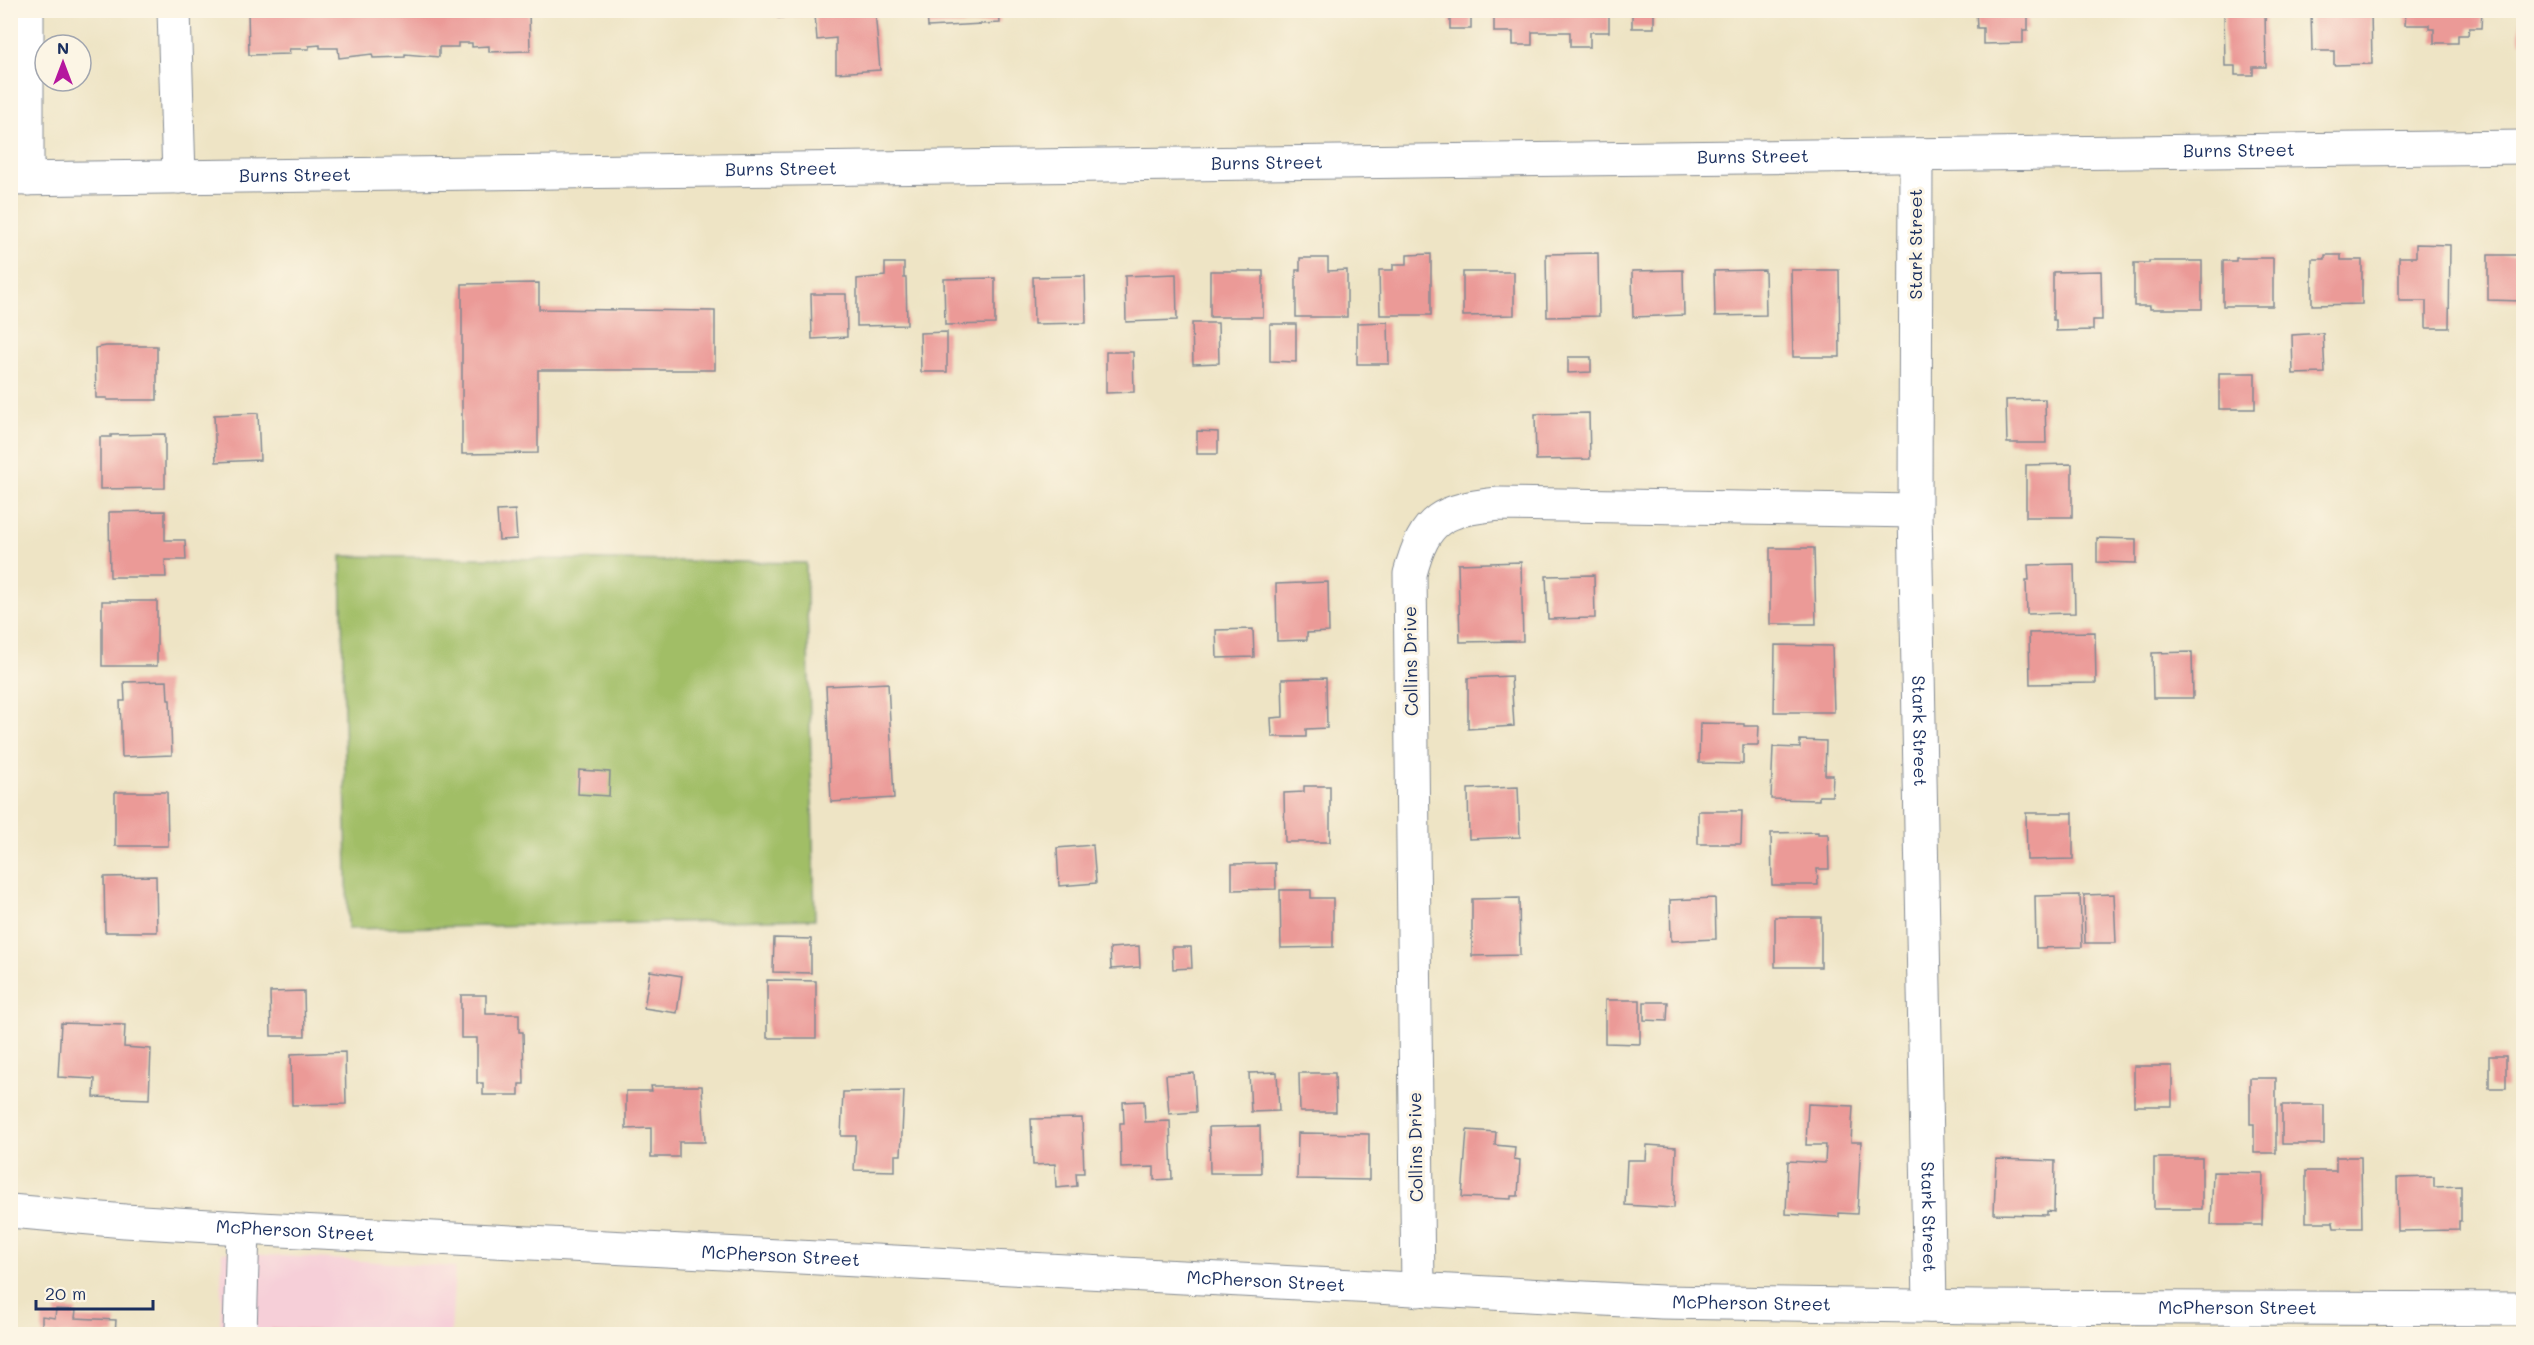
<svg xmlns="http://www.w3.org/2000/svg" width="2534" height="1345" font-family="Mali,sans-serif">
  <rect width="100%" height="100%" fill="#fcf5e5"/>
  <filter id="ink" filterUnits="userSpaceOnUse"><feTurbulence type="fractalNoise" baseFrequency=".0167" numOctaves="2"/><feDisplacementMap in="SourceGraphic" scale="12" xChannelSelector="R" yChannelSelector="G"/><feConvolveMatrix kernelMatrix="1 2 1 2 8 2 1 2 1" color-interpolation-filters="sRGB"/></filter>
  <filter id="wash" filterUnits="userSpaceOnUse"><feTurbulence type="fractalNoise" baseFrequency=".008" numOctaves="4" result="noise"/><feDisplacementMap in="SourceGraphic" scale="24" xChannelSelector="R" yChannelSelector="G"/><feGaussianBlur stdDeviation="1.35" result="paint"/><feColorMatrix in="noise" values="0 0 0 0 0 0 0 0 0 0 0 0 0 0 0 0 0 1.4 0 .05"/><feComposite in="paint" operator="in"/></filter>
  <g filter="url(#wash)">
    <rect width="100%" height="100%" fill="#eee4c5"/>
    <path fill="#f6cfd8" d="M222,1252L455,1267L451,1334H220Z"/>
    <path fill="#a1be66" stroke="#5e7662" stroke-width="1.5" d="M341,556L806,563L815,919L348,929Z"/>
    <g id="blocks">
      <path fill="#eb9a97" d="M248,10H529L530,51L489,52V46L472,47V43H458V47H439V57L405,54V57L373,58L372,54L339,58L338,48H320V45L309,46V49H289L290,54L249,55Z
        M774,10H875L880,70L836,73V38L817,40L815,15L778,18Z
        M927,10H999L1000,23L928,27Z
        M1425,10H1676V13H1654V28H1632V14H1609V32H1590V47H1570V32H1532V45H1513V32H1494V15H1471V29H1450V15H1425Z
        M1976,10H2028V30H2023V43L1983,44V28H1977Z
        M2224,10H2265L2266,67H2253V75H2235V66H2225Z
        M2311,10H2371L2372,64L2334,65V51H2312Z
        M2406,10H2482L2481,28H2469L2468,35H2458V43H2434V29H2429V25H2405Z
        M2521,10H2524V42H2520Z
        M2416,244L2450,245L2449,328H2426V301H2399V257H2416Z
        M1598,253L1599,316L1547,317L1546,254Z
        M1431,254V315H1380L1379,270H1393V264H1407V255Z
        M2325,255H2341V260H2362V304L2312,305V259H2325Z
        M2488,255H2524V301L2488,300Z
        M1300,258H1328V271L1347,270V317H1296V270H1300Z
        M2236,258H2273V306H2223V261H2236Z
        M2149,261H2202V309H2150V306H2134V263H2149Z
        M885,263H904V278H906L907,325L857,326V279L885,276Z
        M1683,270L1684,315L1633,317L1632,271Z
        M1765,270L1766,315L1715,316L1714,271Z
        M1791,270H1839L1840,357H1793Z
        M1210,271H1263V317H1210Z
        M2101,271L2102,320H2093V330L2056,331V320H2053V272Z
        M1463,272H1514V315L1463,316Z
        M1176,274L1177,320L1126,322L1125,276Z
        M1085,276L1086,323L1034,324L1033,277Z
        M995,278V324L945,325L944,279Z
        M539,283V309L715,311V370H538V453L462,454V284Z
        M811,294H846L847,337L812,339Z
        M1388,322L1389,364H1357V323Z
        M1192,323H1218L1219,363L1193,364Z
        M1270,324H1296V362L1270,361Z
        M947,332V372H921L920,333Z
        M2323,333L2325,373L2293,374L2292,335Z
        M106,346H157V400H107V398H96L95,348Z
        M1106,352H1133L1134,392L1106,393Z
        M1568,357H1591V372L1568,373Z
        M2219,373H2255V409H2219Z
        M2045,399L2046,443H2007L2006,400Z
        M258,413L260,460L216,462L214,415Z
        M1589,413L1590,459L1536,460L1535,414Z
        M1197,431L1218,432V454H1197Z
        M165,434V488L100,489V437H111V435Z
        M2072,464V517H2026V465Z
        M515,510L517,539L499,540L497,511Z
        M165,511V540H185L186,560H165L166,577H110L109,512Z
        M2097,538L2136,539V563L2097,562Z
        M1770,548H1814L1816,624H1770Z
        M1521,562L1523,641L1460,642L1458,564Z
        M2074,564L2075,613L2027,614L2026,580H2029L2028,565Z
        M1594,575L1595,618L1548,619L1546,576Z
        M1328,582L1329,632L1307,633V640L1277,641L1276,584Z
        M102,601H157V666H102Z
        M1253,629L1254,657L1217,658L1216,630Z
        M2095,632L2096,683L2030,684L2029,633Z
        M1775,645L1832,646L1834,712H1774Z
        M2192,652L2193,698H2153L2152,653Z
        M1511,676L1514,726L1468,729V678Z
        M1326,678L1327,728L1306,729V737H1272L1271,718L1283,717L1282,679Z
        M167,681L168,700H170L172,755L122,757L120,701H125L124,682Z
        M888,683L894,798L831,802L826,686Z
        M1700,723L1744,724V726H1759L1758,745H1743V764L1699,763Z
        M1800,740L1826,741L1825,775H1833L1832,796H1819V800L1771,799L1773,747L1800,748Z
        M579,770L610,772L609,796L578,794Z
        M1304,786H1330V842H1285L1284,793L1304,792Z
        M1518,787L1520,837L1469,839L1468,789Z
        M115,792H167L168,846H115Z
        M1698,811H1742L1741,844H1698Z
        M2026,813H2073V859L2027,860Z
        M1818,832V834H1828L1829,869H1817L1818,885H1772L1771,833Z
        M1093,845L1096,883L1059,886L1057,848Z
        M1275,863L1276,889L1232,890V864Z
        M156,876L157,932H105L104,877Z
        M1280,890H1311V898H1333V947L1281,948Z
        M2114,894L2116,943H2085L2084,895Z
        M2080,895L2082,947L2036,948L2035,896Z
        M1519,898L1520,955L1472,956V899Z
        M1715,898L1716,939L1671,941L1670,900Z
        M1775,917H1821V967H1775Z
        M774,938L811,939V973L773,972Z
        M1139,946L1140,967L1111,969L1110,948Z
        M1172,947H1191L1192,968L1173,969Z
        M650,971L682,976L677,1013L644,1008Z
        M767,980L816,981V1038H767Z
        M304,991L305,1036H271L270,992Z
        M461,995H486V1014H519V1032H523L524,1084H519V1095H483V1083H477V1038H461Z
        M1605,1000H1640V1044L1605,1043Z
        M1644,1002H1668L1667,1021L1644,1020Z
        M61,1023L125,1025L124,1047L151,1049L149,1099L94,1097L95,1079L58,1077Z
        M345,1052L346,1104L292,1105L291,1054Z
        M2489,1056H2506V1088H2489Z
        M2134,1066H2172V1106H2134Z
        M1277,1072L1279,1111L1251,1112L1249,1073Z
        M1194,1073L1196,1112L1169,1114L1166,1075Z
        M1299,1073H1335L1336,1112H1300Z
        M2250,1078H2276V1153H2254V1124H2250Z
        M651,1086H702L705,1142H679V1157H651V1128L626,1129V1091H652Z
        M904,1091L901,1155H895V1171L854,1170L856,1136H841L843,1092Z
        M1144,1101L1145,1122L1170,1121L1172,1179L1154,1180V1167L1121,1168L1120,1123H1124L1123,1102Z
        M1808,1104L1853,1106L1851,1142H1861L1857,1214L1839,1213V1217L1786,1214L1788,1161L1825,1163L1826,1145H1806Z
        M2282,1105H2324V1144H2282Z
        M1082,1118L1084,1173H1076L1077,1186L1056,1188L1055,1164L1033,1165L1031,1119Z
        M1260,1126L1261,1173H1210L1209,1127Z
        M1467,1130L1496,1132L1495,1145L1515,1147L1514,1159L1520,1160L1518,1196H1511V1199L1462,1197Z
        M1298,1133L1369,1134V1180L1297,1179Z
        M1647,1145L1676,1147L1674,1208L1625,1205L1627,1160H1646Z
        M2336,1157H2361L2362,1228H2334L2333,1222H2306V1171H2336Z
        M2154,1158H2202V1209H2154Z
        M1996,1159L2055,1161L2054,1212L2047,1211V1215L1994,1214Z
        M2213,1172L2263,1173L2262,1225H2211Z
        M2434,1177V1187L2461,1186V1221H2459V1230L2398,1231L2397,1178Z
        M56,1309L76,1310L75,1318L116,1320L115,1334H42V1316L55,1318Z
        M272,1328L325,1331L324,1334H272Z"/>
    </g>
  </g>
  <g filter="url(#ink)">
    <use href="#blocks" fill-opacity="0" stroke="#848a92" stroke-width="1.5"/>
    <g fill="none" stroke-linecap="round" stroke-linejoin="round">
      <defs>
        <g id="minor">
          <path d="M27,10V179"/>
          <path d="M174,10L179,177"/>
          <path id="s1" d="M1916,155L1915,511L1930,1306"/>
          <path id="s2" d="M10,179L2524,147"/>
          <path id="s3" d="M10,1211L125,1221L243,1228L1662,1302L1978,1307L2524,1309"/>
          <path d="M1418,1290L1410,574C1425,517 1442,510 1499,504L1915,511"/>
          <path d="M240,1334L243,1228"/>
        </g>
      </defs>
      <use href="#minor" stroke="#848a92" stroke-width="35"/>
      <use href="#minor" stroke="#fff" stroke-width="33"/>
    </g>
  </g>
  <g text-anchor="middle" stroke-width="6" stroke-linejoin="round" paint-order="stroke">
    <g font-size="18" fill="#1b2f5e" stroke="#fcf5e5">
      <text dy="6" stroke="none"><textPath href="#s2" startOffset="2229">Burns Street</textPath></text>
      <text dy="6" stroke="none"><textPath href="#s2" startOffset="1743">Burns Street</textPath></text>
      <text dy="6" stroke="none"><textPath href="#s2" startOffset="1257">Burns Street</textPath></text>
      <text dy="6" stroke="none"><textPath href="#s2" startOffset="771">Burns Street</textPath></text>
      <text dy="6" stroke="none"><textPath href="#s2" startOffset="285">Burns Street</textPath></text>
      <text transform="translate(1916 244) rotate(-90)" y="6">Stark Street</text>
      <text transform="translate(1411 661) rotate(-91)" y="6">Collins Drive</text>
      <text dy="6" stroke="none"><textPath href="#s1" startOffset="576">Stark Street</textPath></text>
      <text transform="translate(1416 1147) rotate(-91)" y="6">Collins Drive</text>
      <text dy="6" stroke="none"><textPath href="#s1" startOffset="1062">Stark Street</textPath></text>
      <text dy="6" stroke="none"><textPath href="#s3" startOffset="286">McPherson Street</textPath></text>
      <text dy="6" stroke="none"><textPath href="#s3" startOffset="772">McPherson Street</textPath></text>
      <text dy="6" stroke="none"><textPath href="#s3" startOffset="1258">McPherson Street</textPath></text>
      <text dy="6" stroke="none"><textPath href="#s3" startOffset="1744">McPherson Street</textPath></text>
      <text dy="6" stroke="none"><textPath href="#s3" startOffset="2230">McPherson Street</textPath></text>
    </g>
  </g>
  <rect width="2534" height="1345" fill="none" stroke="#fcf5e5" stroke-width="36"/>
  <g transform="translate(63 63)"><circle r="28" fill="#fcf5e5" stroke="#a2a6af" stroke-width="1.5"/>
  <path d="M0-4.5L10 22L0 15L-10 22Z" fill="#b5179e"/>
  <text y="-9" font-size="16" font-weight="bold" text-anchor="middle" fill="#1b2f5e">N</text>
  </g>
  <path d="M36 1300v9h117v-9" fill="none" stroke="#1b2f5e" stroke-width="3"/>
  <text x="45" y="1300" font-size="18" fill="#1b2f5e" stroke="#fcf5e5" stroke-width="4.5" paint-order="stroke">20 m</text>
</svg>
